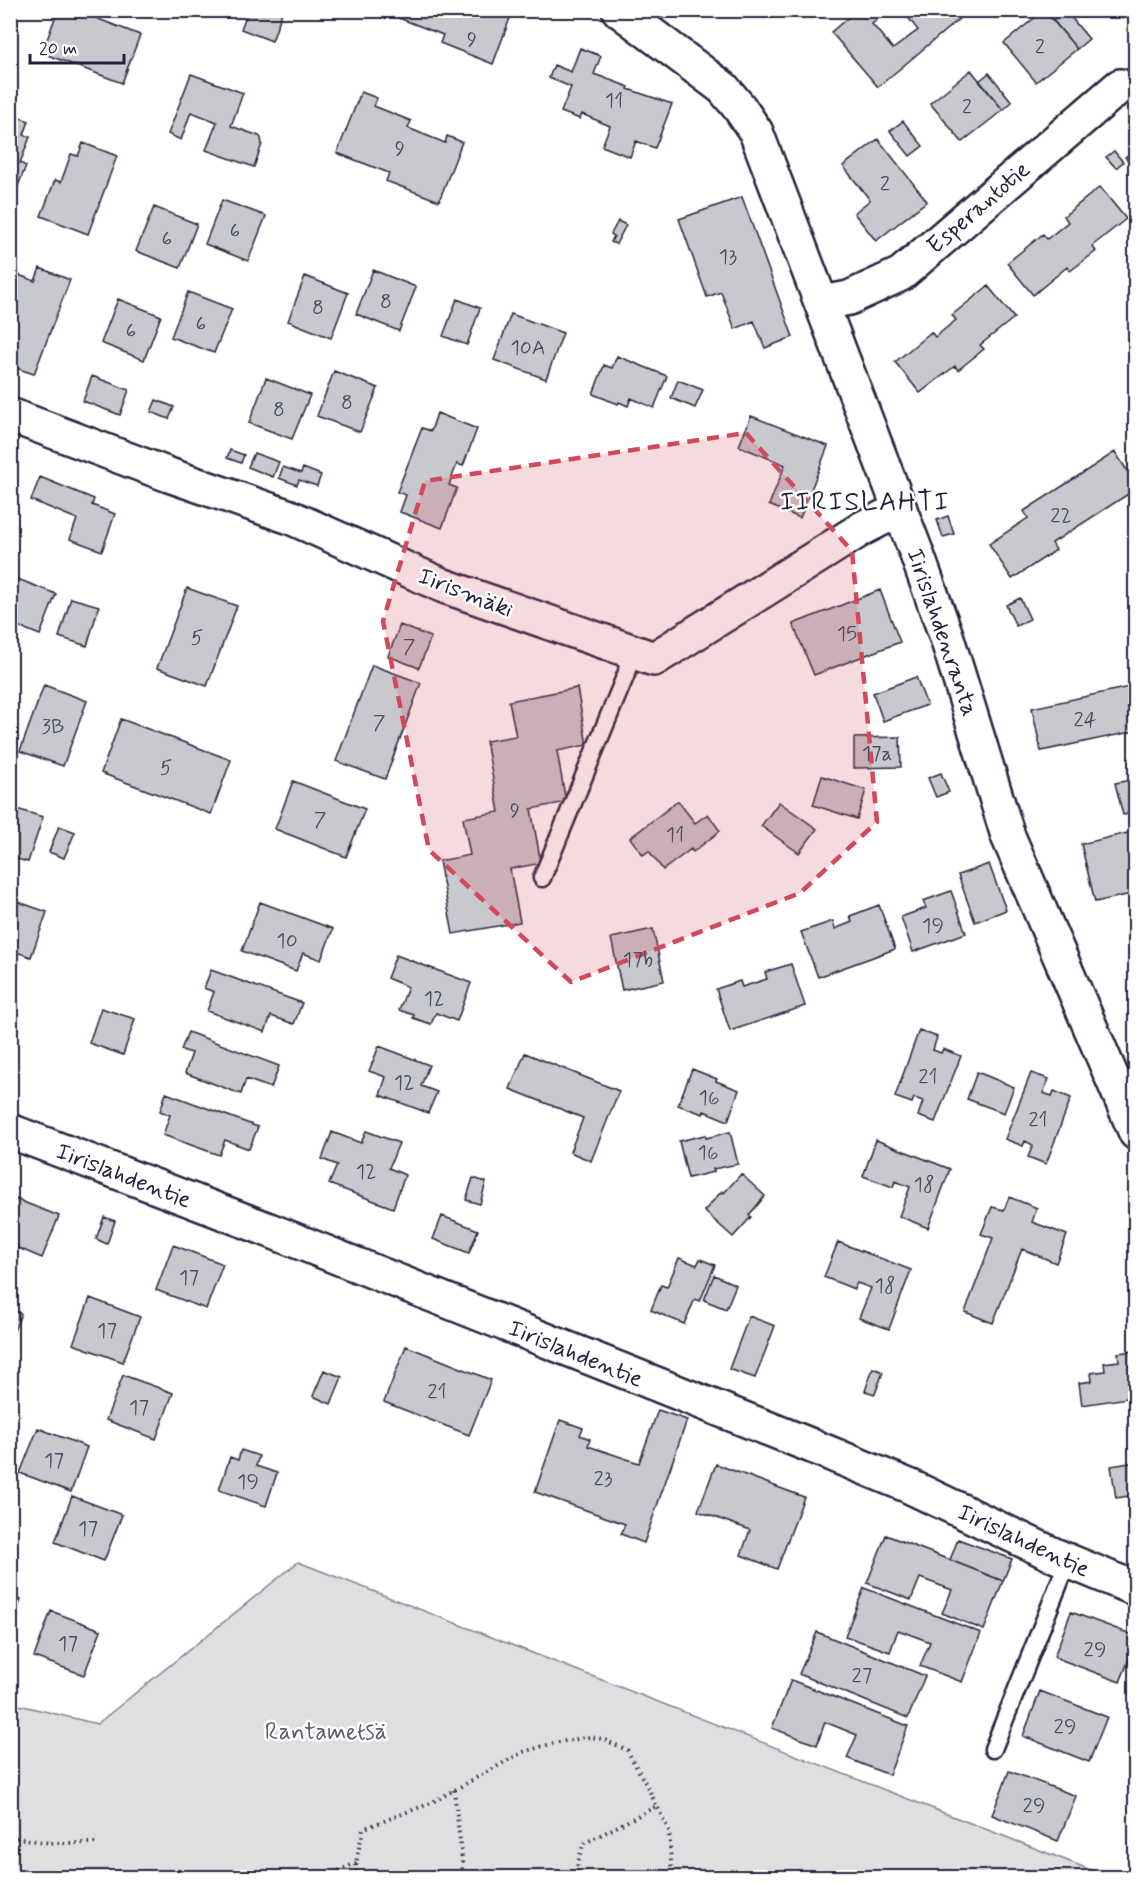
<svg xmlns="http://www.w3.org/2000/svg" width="1146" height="1888" font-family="Mynerve,sans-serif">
  <rect width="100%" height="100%" fill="#fff"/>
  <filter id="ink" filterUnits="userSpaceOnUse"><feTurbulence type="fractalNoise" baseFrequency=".0167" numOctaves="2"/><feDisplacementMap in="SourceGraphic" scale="12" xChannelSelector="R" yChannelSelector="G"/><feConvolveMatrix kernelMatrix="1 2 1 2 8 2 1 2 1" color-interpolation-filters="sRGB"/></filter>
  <g filter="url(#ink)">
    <path fill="#dfdfe2" stroke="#80808e" stroke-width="1.5" d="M298,1562L1109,1877H11V1703L97,1724Z"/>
    <path fill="#c8c8cf" stroke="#22223b" stroke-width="1.5" d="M58,10H75L140,35L122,83L42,53Z
      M240,10H283L272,41L241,29L247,13Z
      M393,10H513L493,64L440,43L443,35L391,15Z
      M857,10H888L872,24L893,49L918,30L902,10H951L959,19L878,87L831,32Z
      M1044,10L1077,49L1036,82L1004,43Z
      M1065,10L1089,39L1077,49L1053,20Z
      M580,48L601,56L594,74L629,87L628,89L672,104L655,148L636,141L630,157L602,146L610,126L582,114L580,119L561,112L571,87L549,78L554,65L571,72Z
      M971,70L1003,110L962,142L930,103Z
      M989,73L1012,102L1003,110L979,81Z
      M191,74L243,93L231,126L259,136L261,138L262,144L254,167L206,150L217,122L191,112L181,140L168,134Z
      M361,92L377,98L374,106L411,121L408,128L445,143L447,136L462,142L439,201L386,181L389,173L337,153Z
      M10,114L29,121L24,135L30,137L20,163L26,166L10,206Z
      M903,121L923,146L910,156L890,131Z
      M878,139L927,201L876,241L854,213L870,200L843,166Z
      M83,143L117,156L88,234L41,216L55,180L61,182L71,154L78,156Z
      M1136,149V169L1125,157Z
      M1114,151L1123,162L1116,168L1106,157Z
      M1100,187L1126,219L1092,246L1096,251L1094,253L1070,271L1067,267L1033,295L1007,263L1043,234L1047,239L1068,222L1064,216Z
      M742,197L793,337L765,348L754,321L735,329L721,292L707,297L679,219Z
      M222,200L266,216L248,261L205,244Z
      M154,207L197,224L180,268L136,251Z
      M618,221L626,225L616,244L611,242L614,236L611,234Z
      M40,268L70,280L34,374L10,366V290L16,274L35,281Z
      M373,270L416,287L399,331L356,314Z
      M305,276L348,293L331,338L288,321Z
      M988,286L1014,318L980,345L984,349L958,370L955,366L920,393L895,362L931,332L935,337L956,320L952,315Z
      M188,292L232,309L214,353L171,337Z
      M118,299L161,316L144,360L101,343Z
      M457,299L480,308L467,345L443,336Z
      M511,314L563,333L546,379L494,360Z
      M617,356L667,376L654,408L631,398L628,406L619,402L618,404L593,394L604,365L612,368Z
      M334,371L378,388L360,432L317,416Z
      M92,376L129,390L120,415L83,401Z
      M266,378L310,395L292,439L249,423Z
      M678,380L703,390L695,408L671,398Z
      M156,400L174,407L169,419L151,412Z
      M437,413L477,429L463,466L457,464L449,485L457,488L442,528L400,512L406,495L397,492L422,428L431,431Z
      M751,416L828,446L800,518L769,505L785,465L739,446Z
      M230,450L244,455L241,463L227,458Z
      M1115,452L1136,484V489L1052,543L1056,550L1012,579L989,544L1028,518L1024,511Z
      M254,453L279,462L273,477L248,467Z
      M283,467L301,473L303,468L321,475L317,486L299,480L297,485L279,478Z
      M40,477L94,499L92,505L115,514L102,551L70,539L77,519L31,500Z
      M948,516L954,534L943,537L937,520Z
      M10,576L56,594L40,635L10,623Z
      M187,588L237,606L207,686L157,668Z
      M880,590L900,642L814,675L793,624Z
      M71,598L99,606L87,646L59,637Z
      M1020,598L1030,619L1016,626L1006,605Z
      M400,625L431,637L419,668L388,656Z
      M372,665L421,683L385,779L336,761Z
      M916,677L927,705L883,721L873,693Z
      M1136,678V731L1041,751L1032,708L1134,686L1132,679Z
      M44,685L87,701L63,766L20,751Z
      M577,688L587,745L557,751L566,802L531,809L541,863L510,869L520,922L453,934L439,861L470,855L463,818L499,812L486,741L516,736L509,701Z
      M121,719L231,760L211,814L101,773Z
      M900,737L901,767L854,768V738Z
      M941,773L949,792L936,797L928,778Z
      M822,776L866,790L857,819L813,805Z
      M1136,779V813L1123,815L1115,783Z
      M293,781L365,809L346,857L275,829Z
      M678,801L695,823L708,814L720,831L693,852L691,849L663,870L649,851L643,855L630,838Z
      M779,802L817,829L799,853L761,826Z
      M10,807L43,817L28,862L10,857Z
      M59,826L75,832L64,858L49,852Z
      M1136,831V893L1095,902L1081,844Z
      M989,864L1006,910L975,922L958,875Z
      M951,891L966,933L913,952L901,917L926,908L923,901Z
      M10,899L47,912L31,957L10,950Z
      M260,902L333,929L321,960L303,953L296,971L242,951Z
      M879,905L895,949L818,977L801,932L833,921L835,929L852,922L850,916Z
      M653,929L664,981L622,990L611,938Z
      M396,955L471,983L457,1021L436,1013L431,1024L413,1018L414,1015L399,1010L408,987L387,978Z
      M791,964L805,1006L730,1031L716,989L740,981L742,987L767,979L765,972Z
      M211,970L302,1003L294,1024L271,1016L265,1032L207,1011L214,992L204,988Z
      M101,1008L135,1019L123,1055L89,1043Z
      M919,1030L937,1037L933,1050L941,1053L943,1049L961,1056L935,1122L918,1116L923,1101L914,1098L912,1103L895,1097Z
      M188,1032L279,1066L271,1088L246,1079L241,1094L185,1073L192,1053L181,1050Z
      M379,1046L429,1065L421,1086L437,1092L428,1113L380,1095L386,1077L369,1071Z
      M525,1053L619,1091L591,1161L570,1152L583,1118L510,1089Z
      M692,1069L717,1079L716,1081L739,1090L728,1121L704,1111L703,1114L678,1105Z
      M977,1072L1014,1087L1004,1113L967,1099Z
      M1031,1073L1049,1079L1043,1093L1052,1096L1054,1091L1071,1098L1046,1164L1028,1157L1033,1145L1025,1141L1023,1146L1005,1139Z
      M166,1093L258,1127L249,1149L225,1140L219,1155L163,1135L170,1115L160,1111Z
      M366,1131L399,1143L389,1168L405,1175L393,1208L329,1184L337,1165L322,1159L332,1132L361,1143Z
      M730,1132L738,1164L713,1169L714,1172L688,1178L679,1141L705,1135L706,1138Z
      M876,1140L950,1169L928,1228L899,1216L910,1187L895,1181L893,1187L863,1176Z
      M741,1174L765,1196L749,1215L751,1217L733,1237L704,1211L722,1191L724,1193Z
      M473,1178L486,1182L480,1204L466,1200Z
      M1009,1197L1037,1208L1032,1222L1067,1235L1056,1263L1022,1249L993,1323L965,1312L993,1238L981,1234L992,1207L1004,1210Z
      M13,1198L59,1216L42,1258L16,1247L10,1263V1202Z
      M442,1216L478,1230L469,1253L433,1239Z
      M104,1217L115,1221L107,1244L96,1239Z
      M838,1242L911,1270L889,1329L859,1318L871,1288L857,1283L854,1289L824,1277Z
      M173,1245L223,1264L206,1309L156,1290Z
      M679,1258L697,1265L700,1259L715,1265L700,1301L695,1299L684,1324L651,1310L661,1285L667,1287Z
      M714,1275L736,1285L726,1309L704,1300Z
      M90,1298L140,1317L123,1362L73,1344Z
      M10,1309L21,1314L10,1340Z
      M749,1316L775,1326L755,1378L729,1369Z
      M406,1346L491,1380L469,1435L384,1402Z
      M1134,1351L1136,1358V1406L1134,1397L1082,1405L1079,1383L1092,1381L1091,1373L1105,1371L1104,1363L1119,1361L1118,1353Z
      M873,1368L883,1372L875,1394L865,1391Z
      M324,1370L342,1377L331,1404L313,1396Z
      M123,1375L173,1393L156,1439L106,1420Z
      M658,1410L687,1420L644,1543L621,1534L625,1524L535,1492L560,1420L583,1428L580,1435L590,1439L588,1446L639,1463Z
      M38,1428L87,1447L71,1492L20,1473Z
      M241,1450L259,1456L256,1466L277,1473L266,1506L219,1490L230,1457L238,1460Z
      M1136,1462V1495L1116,1498L1111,1466Z
      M716,1464L804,1497L777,1569L741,1555L750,1530L698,1511Z
      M72,1496L122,1515L104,1561L55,1542Z
      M886,1535L1003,1581L984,1630L942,1613L952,1590L920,1578L911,1600L867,1583Z
      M958,1539L1012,1559L1003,1581L950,1560Z
      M864,1588L981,1633L962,1682L920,1666L930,1642L898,1630L890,1652L845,1636Z
      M10,1596L21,1600L10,1629Z
      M51,1611L101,1630L84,1675L34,1657Z
      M1071,1612L1136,1636V1642L1120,1682L1054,1657Z
      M817,1632L925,1676L908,1718L799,1674Z
      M791,1680L908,1726L889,1775L847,1758L857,1735L825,1722L817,1745L772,1728Z
      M1040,1691L1107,1717L1089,1762L1023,1736Z
      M1009,1771L1076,1796L1058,1841L992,1815Z"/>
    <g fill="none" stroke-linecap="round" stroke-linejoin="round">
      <defs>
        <path id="lane" d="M542,878L627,672L629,650
          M993,1749L1068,1561"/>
        <path id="street" d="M619,10L723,88L739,107L756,132L915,549L947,638L1008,836L1136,1133
          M823,303L849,298L901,274L1120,86
          M10,415L169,475L290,517L444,586L654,659L863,528L900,509
          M10,1131L269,1230L807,1444L909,1486L1054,1555L1136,1589"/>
      </defs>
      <use href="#lane" stroke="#22223b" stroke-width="21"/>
      <use href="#street" stroke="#22223b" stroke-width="38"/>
      <path stroke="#22223b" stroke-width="4" stroke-dasharray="1.5 4.5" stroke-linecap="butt" d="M454,1790L462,1859V1878
        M10,1837L50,1843H97
        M322,1878L356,1863
        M357,1878L356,1863L363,1829L431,1803L523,1752L554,1743L589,1737L603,1739L627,1750L650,1792L669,1831L672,1878
        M577,1878V1867L583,1844L657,1806"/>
      <use href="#lane" stroke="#fff" stroke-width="16"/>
      <use href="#street" stroke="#fff" stroke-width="33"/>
    </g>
  </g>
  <path fill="#d1495b" fill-opacity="0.2" stroke="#d1495b" stroke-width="4.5" stroke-dasharray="12 8" stroke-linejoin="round" d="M746,433L852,551L877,822L800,893L571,982L429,850L383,621L425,481Z"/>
  <g text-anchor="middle" stroke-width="5" stroke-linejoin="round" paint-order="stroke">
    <g font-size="21" fill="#4c4c60">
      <text x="472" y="46">9</text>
      <text x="1040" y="53">2</text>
      <text x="614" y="107">11</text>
      <text x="967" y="113">2</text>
      <text x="400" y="155">9</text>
      <text x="885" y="190">2</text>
      <text x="235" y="237">6</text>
      <text x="167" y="245">6</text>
      <text x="728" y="263">13</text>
      <text x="386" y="308">8</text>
      <text x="318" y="314">8</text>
      <text x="201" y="330">6</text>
      <text x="131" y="337">6</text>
      <text x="528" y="354">10A</text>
      <text x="347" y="409">8</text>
      <text x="279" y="416">8</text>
      <text x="1061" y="522">22</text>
      <text x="847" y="640">15</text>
      <text x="197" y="644">5</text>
      <text x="409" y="653">7</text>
      <text x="1085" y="726">24</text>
      <text x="379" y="729">7</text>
      <text x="53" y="733">3B</text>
      <text x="877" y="760">17a</text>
      <text x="166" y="774">5</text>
      <text x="515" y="817">9</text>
      <text x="320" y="826">7</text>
      <text x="675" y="841">11</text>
      <text x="933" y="932">19</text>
      <text x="287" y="947">10</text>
      <text x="638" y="966">17b</text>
      <text x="434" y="1005">12</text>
      <text x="928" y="1083">21</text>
      <text x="404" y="1089">12</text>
      <text x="709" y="1104">16</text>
      <text x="1038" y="1126">21</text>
      <text x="708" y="1159">16</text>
      <text x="366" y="1178">12</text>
      <text x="924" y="1191">18</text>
      <text x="189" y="1284">17</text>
      <text x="885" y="1292">18</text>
      <text x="107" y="1337">17</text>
      <text x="437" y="1398">21</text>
      <text x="139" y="1414">17</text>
      <text x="54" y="1467">17</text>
      <text x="603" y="1485">23</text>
      <text x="248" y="1488">19</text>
      <text x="88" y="1535">17</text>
      <text x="68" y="1650">17</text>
      <text x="1095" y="1656">29</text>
      <text x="862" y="1682">27</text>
      <text x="1065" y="1733">29</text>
      <text x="1034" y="1812">29</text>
    </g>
    <g font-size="24" fill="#22223b" stroke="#fff">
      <text transform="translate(978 207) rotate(-41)" y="8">Esperantotie</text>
      <text transform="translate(466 592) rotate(21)" y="8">Iirismäki</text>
      <text transform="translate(943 632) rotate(71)" y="8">Iirislahdenranta</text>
      <text transform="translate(124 1175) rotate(21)" y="8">Iirislahdentie</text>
      <text transform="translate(576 1353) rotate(22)" y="8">Iirislahdentie</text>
      <text transform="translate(1024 1540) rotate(25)" y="8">Iirislahdentie</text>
    </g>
    <g font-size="24" fill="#5b5b6d" stroke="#fff">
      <text x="326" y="1739">Rantametsä</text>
    </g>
    <g font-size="27" letter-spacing="1.5" fill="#22223b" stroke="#fff">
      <text x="865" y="510">IIRISLAHTI</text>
    </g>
  </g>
  <rect width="1146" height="1888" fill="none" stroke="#fff" stroke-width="36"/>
  <rect x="18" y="18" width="1110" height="1852" fill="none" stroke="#22223b" stroke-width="2" filter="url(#ink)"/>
  <path d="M30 54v9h94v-9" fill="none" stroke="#22223b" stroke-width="3"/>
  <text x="39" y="54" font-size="18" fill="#22223b" stroke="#ffffff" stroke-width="4.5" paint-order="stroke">20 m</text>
</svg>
